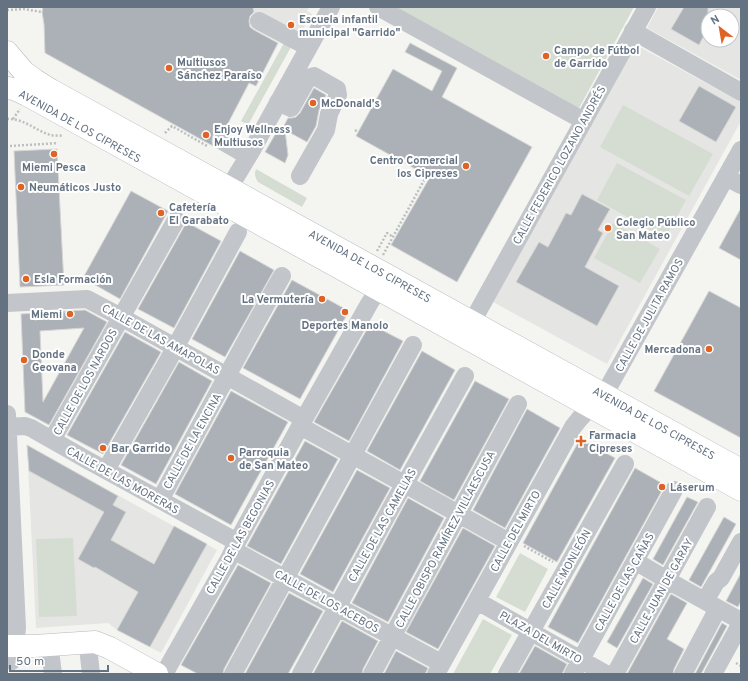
<svg xmlns="http://www.w3.org/2000/svg" width="748" height="681" font-family="Overpass,sans-serif">
  <rect width="100%" height="100%" fill="#f4f5f1"/>
  <path fill="#e5e6e4" fill-rule="evenodd" d="M253,7H309L307,11L312,14L298,37L254,13Z
    M658,7H741V80L647,28ZM708,16H732V40H708Z
    M636,45L741,102V121L607,364L493,302Z
    M27,445L217,550L161,653L117,630L108,623L36,628Z"/>
  <path fill="#d5dcd2" d="M392,7H634L578,110Z
    M284,43L291,47L248,125L241,121Z
    M623,105L713,154L689,196L600,147Z
    M617,163L686,200L665,238L597,200Z
    M256,169L307,198L302,207L258,182C255,177 254,174 256,169Z
    M613,223L660,249L640,283L594,258Z
    M73,538L77,616L39,617L36,539Z
    M520,553L548,569L525,612L496,597Z
    M483,619L512,635L490,674H453Z"/>
  <path fill="#abb1b7" stroke="#d6d6d4" fill-rule="evenodd" d="M43,7H253L254,12L250,16L249,21L250,27L254,30L278,43L256,86L249,83L224,131H222L217,132L213,135L212,141L213,146L45,53L44,24L42,12Z
    M684,7H708V28L699,45L671,29Z
    M410,43L457,68L442,97L532,147L457,282L391,245L430,177L356,136L393,69L432,91L442,71L405,52Z
    M699,86L736,107L716,142L679,121Z
    M314,88L326,95L319,110L316,126L307,142L285,130L288,155L285,163L265,152L276,133L279,135L288,118H292L296,117L300,113Z
    M57,149L64,285L20,287L14,151Z
    M131,191L168,211L120,299L83,278Z
    M582,194L610,209L598,230L603,233L585,267L619,286L597,326L516,282L539,242L548,247L566,213L571,215Z
    M741,208V260L719,248Z
    M186,222L221,241L174,328L138,309L185,225Z
    M240,251L274,270L225,357L192,339Z
    M292,280L349,311L300,399L243,368Z
    M709,291L741,308V438L654,391Z
    M85,310L107,322L49,425L25,412L21,314L65,311V313L66,311ZM84,328L43,402L40,331Z
    M370,324L403,341L349,441L314,422Z
    M125,332L161,352L103,454L67,435Z
    M422,351L455,370L400,470L367,451Z
    M179,362L212,381L156,484L121,465Z
    M475,381L509,399L454,500L420,481Z
    M231,391L288,422L231,525L175,494Z
    M527,409L560,428L505,528L473,510Z
    M580,439L615,458L557,562L523,543Z
    M305,441L338,459L281,564L247,546Z
    M27,445L118,496L113,505L126,512L111,540L154,564L174,526L207,544L150,647L117,630L138,592L95,567L94,568L78,559L104,512L29,471Z
    M635,468L665,485L578,643L548,627Z
    M357,470L390,488L333,592L300,574Z
    M687,497L698,502L663,565L653,559Z
    M408,498L444,518L388,622L352,603Z
    M724,517L736,524L701,587L689,580Z
    M463,528L495,546L438,649L406,632Z
    M238,565L271,583L224,669L223,674H198L181,665Z
    M741,573V601L738,607L726,601Z
    M643,578L653,584L617,648L607,642Z
    M289,593L323,611L288,674H245Z
    M671,594L687,603L667,639L684,649L674,669L673,674H627Z
    M342,621L378,641L363,669L362,674H313Z
    M722,623L727,626L701,674H695Z
    M535,646L567,664L562,674H519Z
    M396,651L428,668L425,674H384Z"/>
  <g fill="none" stroke-linecap="round" stroke-linejoin="round">
    <defs>
      <path id="major" d="M7,52L24,72L35,80L51,90C281,217 511,344 741,470
        M7,88L14,89L27,95L741,490
        M7,646H34L95,642L110,648L157,674"/>
    </defs>
    <use href="#major" stroke="#b5b9bd" stroke-width="23"/>
    <path stroke="#bcbec0" stroke-width="2.5" stroke-dasharray="2 2" stroke-linecap="butt" d="M7,10L24,9L42,12
      M7,119C23,118 35,130 50,135C54,136 59,135 63,136
      M13,119L20,109
      M355,130L358,132
      M165,133L172,126L207,146
      M10,146L58,143
      M377,251L387,233L393,237
      M383,255L427,175
      M524,546L553,562
      M736,663L741,666"/>
    <path stroke="#c2c5c9" stroke-width="18" d="M378,7L584,121
      M259,21L308,47
      M633,31L741,92
      M278,102L291,108L308,78L314,76L337,89L338,95L329,114L326,130L300,176
      M222,141L248,156
      M726,177L741,185
      M219,197L229,188L252,150L331,7
      M7,303L87,299L121,317L304,419
      M472,322L647,7
      M7,414L17,628L15,646L12,661
      M300,426L509,542
      M8,427L25,426L31,428L89,461L237,542
      M52,440L176,220
      M106,470L169,359L238,232
      M160,500C201,425 240,350 282,276
      M233,550L441,663
      M635,561L667,580L741,621
      M477,601L606,674
      M705,601L716,582L721,578L741,542
      M89,656L91,674
      M51,658L53,674
      M164,674L229,559L237,542L304,419L369,304L378,290L381,277
      M233,674L413,345
      M301,674L398,495L405,484L465,376
      M372,674L518,404
      M436,674L573,427C582,415 592,405 604,395L741,150
      M507,674L625,464
      M573,674L674,490
      M615,674L707,507
      M683,674L715,614
      M713,674L741,623"/>
    <use href="#major" stroke="#fff" stroke-width="22"/>
  </g>
  <g fill="#e06326" stroke="#fff" stroke-width="1.5">
    <circle cx="291" cy="25" r="4"/>
    <circle cx="546" cy="56" r="4"/>
    <circle cx="169" cy="68" r="4"/>
    <circle cx="313" cy="103" r="4"/>
    <circle cx="206" cy="135" r="4"/>
    <circle cx="54" cy="154" r="4"/>
    <circle cx="466" cy="166" r="4"/>
    <circle cx="21" cy="187" r="4"/>
    <circle cx="161" cy="213" r="4"/>
    <circle cx="608" cy="228" r="4"/>
    <circle cx="26" cy="279" r="4"/>
    <circle cx="322" cy="299" r="4"/>
    <circle cx="345" cy="312" r="4"/>
    <circle cx="70" cy="314" r="4"/>
    <circle cx="709" cy="349" r="4"/>
    <circle cx="24" cy="360" r="4"/>
    <path d="M579 435h4v4h4v4h-4v4h-4v-4h-4v-4h4z"/>
    <circle cx="103" cy="448" r="4"/>
    <circle cx="231" cy="458" r="4"/>
    <circle cx="662" cy="487" r="4"/>
  </g>
  <g text-anchor="middle" stroke-width="4" stroke-linejoin="round" paint-order="stroke">
    <g font-size="11" font-weight="bold" fill="#647282" stroke="#fff" text-anchor="start">
      <text x="299" y="23">Escuela infantil<tspan x="299" dy="13">municipal "Garrido"</tspan></text>
      <text x="554" y="54">Campo de Fútbol<tspan x="554" dy="13">de Garrido</tspan></text>
      <text x="177" y="66">Multiusos<tspan x="177" dy="13">Sánchez Paraíso</tspan></text>
      <text x="321" y="107">McDonald's</text>
      <text x="214" y="133">Enjoy Wellness<tspan x="214" dy="13">Multiusos</tspan></text>
      <text x="458" y="164" text-anchor="end">Centro Comercial<tspan x="458" dy="13">los Cipreses</tspan></text>
      <text x="54" y="171" text-anchor="middle">Miemi Pesca</text>
      <text x="29" y="191">Neumáticos Justo</text>
      <text x="169" y="211">Cafetería<tspan x="169" dy="13">El Garabato</tspan></text>
      <text x="616" y="226">Colegio Público<tspan x="616" dy="13">San Mateo</tspan></text>
      <text x="34" y="283">Esla Formación</text>
      <text x="314" y="303" text-anchor="end">La Vermutería</text>
      <text x="62" y="318" text-anchor="end">Miemi</text>
      <text x="345" y="329" text-anchor="middle">Deportes Manolo</text>
      <text x="701" y="353" text-anchor="end">Mercadona</text>
      <text x="32" y="358">Donde<tspan x="32" dy="13">Geovana</tspan></text>
      <text x="589" y="439">Farmacia<tspan x="589" dy="13">Cipreses</tspan></text>
      <text x="111" y="452">Bar Garrido</text>
      <text x="239" y="456">Parroquia<tspan x="239" dy="13">de San Mateo</tspan></text>
      <text x="670" y="491">Láserum</text>
    </g>
    <g font-size="11" fill="#647282" stroke="#fff">
      <text transform="translate(80 126) rotate(29)" y="4">AVENIDA DE LOS CIPRESES</text>
      <text transform="translate(559 165) rotate(-61)" y="4">CALLE FEDERICO LOZANO ANDRÉS</text>
      <text transform="translate(370 266) rotate(29)" y="4">AVENIDA DE LOS CIPRESES</text>
      <text transform="translate(649 315) rotate(-61)" y="4">CALLE DE JULITA RAMOS</text>
      <text transform="translate(161 339) rotate(29)" y="4">CALLE DE LAS AMAPOLAS</text>
      <text transform="translate(85 382) rotate(-61)" y="4">CALLE DE LOS NARDOS</text>
      <text transform="translate(654 423) rotate(29)" y="4">AVENIDA DE LOS CIPRESES</text>
      <text transform="translate(192 441) rotate(-61)" y="4">CALLE DE LA ENCINA</text>
      <text transform="translate(123 480) rotate(29)" y="4">CALLE DE LAS MORERAS</text>
      <text transform="translate(382 525) rotate(-61)" y="4">CALLE DE LAS CAMELIAS</text>
      <text transform="translate(515 531) rotate(-61)" y="4">CALLE DEL MIRTO</text>
      <text transform="translate(240 537) rotate(-61)" y="4">CALLE DE LAS BEGONIAS</text>
      <text transform="translate(445 539) rotate(-62)" y="4">CALLE OBISPO RAMÍREZ VILLAESCUSA</text>
      <text transform="translate(566 569) rotate(-61)" y="4">CALLE MONLEÓN</text>
      <text transform="translate(624 582) rotate(-61)" y="4">CALLE DE LAS CAÑAS</text>
      <text transform="translate(661 591) rotate(-61)" y="4">CALLE JUAN DE GARAY</text>
      <text transform="translate(327 601) rotate(29)" y="4">CALLE DE LOS ACEBOS</text>
      <text transform="translate(541 637) rotate(30)" y="4">PLAZA DEL MIRTO</text>
    </g>
  </g>
  <rect width="748" height="681" fill="none" stroke="#647282" stroke-width="16"/>
  <g transform="translate(720 28) rotate(329)"><circle r="19" fill="#ffffff" stroke="#c1c7cd"/>
  <path d="M0-3L7 15L0 10L-7 15Z" fill="#e06326"/>
  <text y="-6" font-size="11" font-weight="bold" text-anchor="middle" fill="#647282">N</text>
  </g>
  <path d="M10 665v6h98v-6" fill="none" stroke="#647282" stroke-width="2"/>
  <text x="16" y="665" font-size="12" fill="#647282" stroke="#ffffff" stroke-width="3" paint-order="stroke">50 m</text>
</svg>
